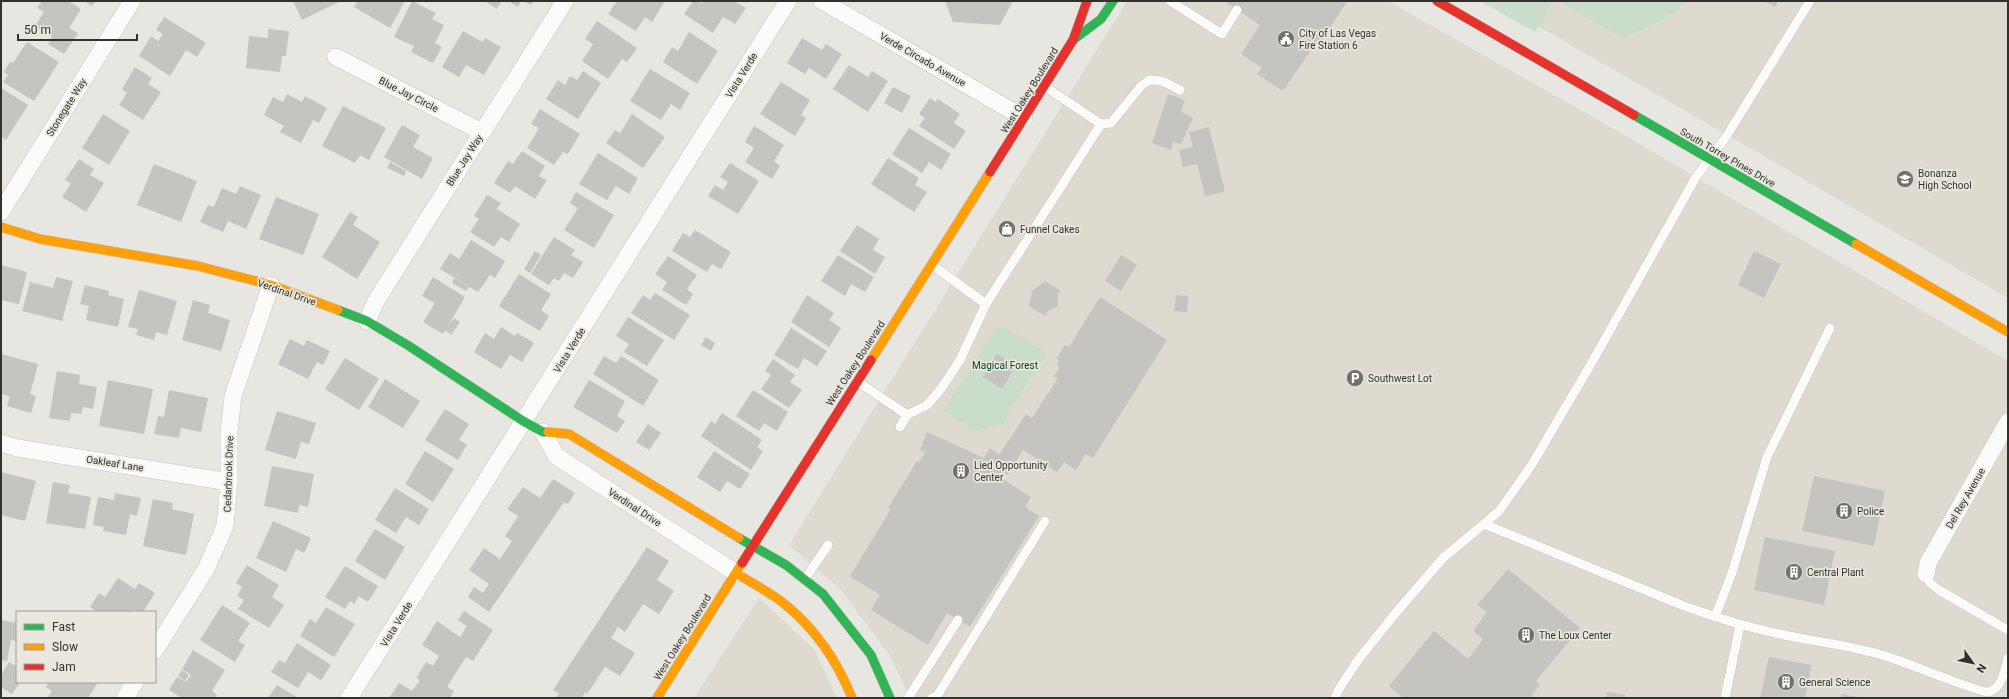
<svg xmlns="http://www.w3.org/2000/svg" width="2009" height="699" font-family="Roboto,sans-serif">
  <rect width="100%" height="100%" fill="#e7e6e1"/>
  <path fill="#dedad0" d="M1127,1H1388L1607,125L2008,361V698H910L889,654L840,589L789,545Z
    M1494,1H2008V298L1736,140Z
    M759,598L814,649L837,698H694Z"/>
  <path fill="#c9ddca" d="M1480,1H1554L1535,32Z
    M1558,1H1688L1665,19L1624,38Z
    M1004,327L1047,353L1011,408L1004,424L974,431L943,411L996,328Z"/>
  <path fill="#c5c4c1" d="M42,1H68L81,9L69,28L78,33L64,54L48,44L52,37L35,26L44,12L37,8Z
    M84,1H96L92,6Z
    M293,1H341L302,20Z
    M358,1H405L390,28L354,7Z
    M412,1L436,13L432,19L444,25L435,43L442,47L433,63L411,52L414,46L394,37Z
    M485,1H502L497,9Z
    M508,1H521L518,7Z
    M524,1H534L531,5Z
    M617,1H665L652,22L645,17L636,31L608,14Z
    M693,1L702,3L704,1H734L746,8L735,24L723,17L713,33L684,14Z
    M945,1H1013L1000,25L953,22Z
    M1224,1H1346L1347,2L1316,49L1313,47L1283,91L1257,74L1262,68L1241,54L1260,25Z
    M1765,1H1778L1775,7Z
    M164,17L206,43L197,57L186,50L170,76L139,56L151,36L158,41L163,34L156,30Z
    M597,21L637,48L627,62L622,59L608,79L582,61L593,44L585,39Z
    M268,29L289,31L286,56H282L280,72L246,68L249,36L268,38Z
    M463,31L482,42L485,38L501,47L484,75L466,65L459,77L442,67Z
    M689,32L718,51L697,84L663,62L672,47L678,51Z
    M802,38L822,50L826,44L842,54L826,79L809,68L805,74L787,63Z
    M27,42L59,62L34,101L3,82L8,75L4,72L10,62L13,63Z
    M849,65L868,77L872,71L888,81L868,112L833,89Z
    M135,67L152,78L148,84L161,92L143,120L119,105L127,93L122,89Z
    M650,69L690,93L680,110L671,104L661,120L630,101Z
    M583,71L601,83L578,119L546,99L558,80L565,85L570,76L577,80Z
    M781,82L810,100L801,115L806,118L795,136L760,114Z
    M893,87L911,96L902,113L884,103Z
    M1,88L28,105L6,140L1,136Z
    M287,94L302,102L305,96L327,108L319,123L313,120L301,143L280,132L284,126L264,115L273,97L283,102Z
    M1168,94L1185,100L1181,112L1193,118L1181,144L1173,142L1171,150L1152,143Z
    M930,98L936,102L938,99L960,114L954,123L966,131L954,149L919,126L925,118L919,114Z
    M343,106L386,128L369,160L360,155L355,163L322,146Z
    M540,109L580,134L568,154L563,152L554,165L527,148L539,128L531,124Z
    M103,114L130,131L109,165L82,148Z
    M632,114L665,137L643,168L606,143L615,130L620,133Z
    M402,125L420,135L413,147L433,158L422,179L384,157Z
    M754,126L784,145L774,161L780,166L772,179L745,162L754,148L745,142Z
    M1209,127L1225,192L1205,196L1197,164L1183,167L1179,150L1193,147L1189,132Z
    M909,128L951,154L941,170L929,162L922,173L892,154Z
    M522,151L545,166L539,176L547,180L535,199L515,186L510,193L494,183L508,161L513,164Z
    M598,153L638,178L629,194L616,186L607,200L579,184Z
    M888,158L919,178L915,185L927,192L914,212L871,184Z
    M79,159L94,169L90,175L104,183L86,212L62,197L71,183L65,180Z
    M390,162L406,171L404,176L387,168Z
    M730,163L759,181L738,214L708,196L715,185L723,190L728,182L720,177Z
    M154,164L197,181L181,222L137,205Z
    M240,186L261,195L246,229L228,221L223,232L200,222L208,205L214,207L222,188L236,194Z
    M576,192L614,215L594,248L564,230L578,208L570,203Z
    M487,195L501,203L497,209L520,224L509,242L501,237L494,247L470,232L479,219L474,216Z
    M276,197L319,214L303,255L259,239Z
    M350,212L358,217L353,225L380,242L357,279L322,257Z
    M1008,222L1013,225L1006,237L1001,233Z
    M857,225L879,239L873,250L885,257L875,274L840,251Z
    M695,230L731,252L721,269L712,264L707,272L672,251L683,233L690,237Z
    M554,237L575,250L571,255L583,262L573,278L564,273L559,281L554,278L549,285L531,274Z
    M471,240L505,261L495,278L490,275L478,292L440,269L450,253L459,259Z
    M535,251L541,255L530,273L524,269Z
    M1754,251L1781,264L1764,298L1738,285Z
    M838,255L874,277L865,292L851,284L845,296L821,281Z
    M1121,255L1137,265L1121,291L1105,281Z
    M668,256L697,275L687,289L693,294L686,305L662,290L667,282L655,274Z
    M1,265L27,272L19,304L1,300Z
    M519,274L551,294L541,310L549,316L540,331L499,306Z
    M56,277L73,281L62,321L22,311L30,282L53,288Z
    M433,277L465,297L443,334L423,322L435,303L422,296Z
    M454,278L469,287L466,291L452,283Z
    M1045,281L1061,291L1058,294V306L1047,312L1045,316L1029,306L1032,291Z
    M85,285L109,291L108,295L124,299L118,327L86,320L89,306L80,304Z
    M139,290L177,301L167,335L156,332L154,340L136,335L138,329L128,327Z
    M655,293L690,315L674,340L631,313L643,295L650,300Z
    M807,295L834,313L829,320L841,328L829,347L791,322Z
    M1176,295L1188,296L1187,312L1174,311Z
    M1100,297L1167,340L1093,458L1086,454L1076,470L1064,462L1057,472L1023,450L1008,475L1004,473L1001,478L1031,497L1025,507L1039,516L970,627L947,613L928,645L871,610L880,595L850,576L891,509L888,508L917,461L919,462L926,452L920,450L927,432L984,458L990,448L999,455L1026,414L1032,418L1058,378L1054,376L1060,367L1057,364L1059,360L1056,359L1065,345L1069,347Z
    M193,300L210,305L208,313L230,320L221,351L182,340Z
    M628,317L664,340L647,366L624,352L629,344L616,336Z
    M454,318L460,322L451,335L445,330Z
    M501,327L515,336L517,333L534,343L522,362L510,355L501,369L474,352L485,333L494,339Z
    M791,328L827,351L817,366L804,358L798,369L774,355Z
    M706,337L715,343L711,351L701,345Z
    M290,339L304,346L307,340L330,351L323,365L317,362L308,379L278,364Z
    M1,354L38,364L30,394L36,396L31,413L7,406L10,396L1,394Z
    M997,354L1016,366L1002,389L983,377Z
    M604,356L616,363L621,356L659,380L643,406L593,374Z
    M345,358L379,379L359,410L325,389Z
    M773,359L795,375L790,382L802,390L789,408L761,389L771,375L765,371Z
    M57,371L80,375L79,384L97,387L93,409L83,407L81,414L71,413L70,421L49,418Z
    M385,379L420,401L403,428L368,407Z
    M108,380L153,389L144,434L99,426Z
    M589,380L625,401L617,416L625,421L617,433L573,407Z
    M169,390L208,398L201,432L181,428L179,438L154,434L158,416L164,417Z
    M753,390L788,412L777,431L764,423L759,431L736,416Z
    M445,409L469,424L459,440L467,445L458,460L425,440Z
    M277,411L316,423L309,444L301,442L296,459L265,450Z
    M722,413L762,440L757,447L763,451L751,470L701,436L711,421L715,424Z
    M648,424L661,433L649,450L636,442Z
    M425,451L454,469L433,502L405,484Z
    M714,451L750,474L740,489L727,481L720,492L697,477Z
    M272,466L314,474L308,507L299,505L298,513L264,506Z
    M1,472L36,481L25,521L1,515Z
    M1814,476L1885,491L1874,546L1802,531Z
    M553,479L575,493L568,504L564,502L489,612L468,597L474,587L483,593L489,584L469,570L484,548L500,559L512,541L505,536L518,516L507,509L523,487L540,498Z
    M53,482L70,485L68,493L91,497L85,529L46,523Z
    M395,488L429,509L419,525L406,517L396,533L375,520Z
    M115,493L141,498L137,516L130,514L126,535L103,531L104,527L93,525L98,497L114,500Z
    M153,499L173,503L172,509L194,514L186,555L143,546Z
    M273,521L311,538L304,553L296,549L286,572L256,558Z
    M375,529L405,547L385,580L355,561Z
    M1765,537L1835,551L1824,605L1754,590Z
    M647,547L669,561L657,580L674,591L659,614L643,604L625,632L618,627L611,638L635,653L620,676L605,667L587,694L585,692L582,698H556L559,693L553,690Z
    M247,565L279,585L272,597L284,605L269,628L238,609L244,600L237,596L242,587L236,583Z
    M345,566L378,586L368,602L359,596L354,604L350,601L345,609L325,597Z
    M1508,569L1580,628L1536,681L1540,685L1530,698H1403L1389,686L1434,631L1468,659L1483,639L1473,631L1487,612L1477,605Z
    M118,578L135,589L139,583L155,593L143,612L133,610L131,612H98L90,607L99,593L105,597Z
    M222,605L250,623L238,641L245,645L235,662L200,640Z
    M326,607L355,624L334,657L300,636L310,619L316,623Z
    M464,611L493,630L473,661L466,657L447,687L454,691L450,698H389L399,683L412,691L420,680L416,678L426,662L433,666L439,656L422,645L437,621L460,637L467,626L458,620Z
    M1,620L17,623V641L11,640L7,661L1,660Z
    M297,643L331,665L321,680L308,672L298,688L271,672L279,660L285,663Z
    M193,650L225,670L212,691L217,695L215,698H182L169,690L177,677L186,682L191,675L182,669Z
    M1769,657L1812,665L1805,698H1760Z
    M9,662L17,667V682H20L12,694L1,687V675Z
    M182,670L189,675L185,681L178,676Z
    M49,682H93L97,684L88,698H47L52,691L46,687Z
    M277,685L298,698H268Z
    M1607,692L1625,695L1624,698H1606Z
    M1842,694L1859,697V698H1841Z"/>
  <g fill="none" stroke-linecap="round" stroke-linejoin="round">
    <defs>
      <path id="lane" d="M1170,1L1222,34L1237,10
        M1101,124L1111,123L1141,86L1149,80C1167,80 1166,84 1180,90
        M932,265L986,304
        M857,381L907,415L900,427
        M907,415L927,405L941,389L960,360L986,304L1101,124L1044,86
        M1484,524L1684,606C1717,618 1750,628 1784,635C1822,643 1863,647 1900,661C1911,665 1982,693 1988,692C2002,690 2005,669 2008,658
        M1926,574L1930,583L1939,590L2008,630
        M805,579L828,545
        M1715,617L1732,573L1767,457L1830,328
        M908,698L958,620
        M932,698L937,696L1045,521
        M1335,698L1339,689L1358,660L1394,615L1443,558L1484,524L1499,511L1514,490L1531,466L1591,364L1696,177L1726,137L1810,1
        M1725,698L1740,625"/>
      <path id="street" d="M822,1L1024,118
        M336,57L482,132
        M1,212L132,1
        M367,321L376,301L565,1
        M543,432L556,456L736,573
        M1,443L17,448L229,482
        M1926,574L1928,563L2008,422
        M155,650L206,569L225,526L229,482V432L233,396L271,285
        M125,698L135,682
        M349,698L788,1"/>
      <path id="fast" d="M1073,40L1101,19L1113,1
        M1634,115L1856,244
        M338,310L367,321L409,346L523,421L543,432H548
        M739,538L786,565L823,594L871,655L890,698"/>
      <path id="slow" d="M1,227L40,239L198,266L271,285L338,310
        M1856,244L2008,332
        M871,360L990,172
        M548,432L569,434L739,538
        M736,573C753,584 772,593 787,606C817,631 838,663 852,698
        M657,698L742,563"/>
      <path id="jam" d="M1437,1L1634,115
        M990,172L1073,40L1087,1
        M742,563L871,360"/>
    </defs>
    <use href="#lane" stroke="#c5c4c1" stroke-width="10"/>
    <use href="#street" stroke="#c5c4c1" stroke-width="18"/>
    <use href="#fast" stroke="#c5c4c1" stroke-width="10"/>
    <use href="#slow" stroke="#c5c4c1" stroke-width="10"/>
    <use href="#jam" stroke="#c5c4c1" stroke-width="10"/>
    <use href="#lane" stroke="#fbfbfa" stroke-width="9"/>
    <use href="#street" stroke="#fbfbfa" stroke-width="17"/>
    <use href="#fast" stroke="#30b455" stroke-width="9"/>
    <use href="#slow" stroke="#ff9f0a" stroke-width="9"/>
    <use href="#jam" stroke="#e5322d" stroke-width="9"/>
  </g>
  <defs>
    <symbol id="civic-disc" viewBox="-11 -11 22 22"><circle r="9.5" fill="#71706c" stroke="#eae7de"/><path d="M-.6-6.5H3V-4.5H.6V-3L4-1V1h2V6H-6V1h2V-1L-.6-3ZM-1.2 2.5V6h2.4V2.5Z" fill="#fff"/></symbol>
    <symbol id="school-disc" viewBox="-11 -11 22 22"><circle r="9.5" fill="#71706c" stroke="#eae7de"/><path d="M0-5L7-2L0 1L-7-2ZM-4 1L0 2.5L4 1V4Q0 6-4 4Z" fill="#fff"/></symbol>
    <symbol id="shop-disc" viewBox="-11 -11 22 22"><circle r="9.5" fill="#71706c" stroke="#eae7de"/><path d="M-5-2.5h2.3a2.7 3.5 0 0 1 5.4 0H5L5.5 6h-11ZM-1.5-2.5h3a1.5 2.3 0 0 0-3 0Z" fill="#fff"/></symbol>
    <symbol id="parking-disc" viewBox="-11 -11 22 22"><circle r="9.5" fill="#71706c" stroke="#eae7de"/><path d="M-3.5-5.5H1a3.5 3.5 0 0 1 0 7H-1V5.5H-3.5ZM-1-3.4V-.6H.8a1.4 1.4 0 0 0 0-2.8Z" fill="#fff"/></symbol>
    <symbol id="building-disc" viewBox="-11 -11 22 22"><circle r="9.5" fill="#71706c" stroke="#eae7de"/><path d="M-4-6H4V6H1V3H-1V6H-4ZM-2.5-4.3h1.7v1.8h-1.7ZM.8-4.3h1.7v1.8H.8ZM-2.5-1h1.7V.8h-1.7ZM.8-1h1.7V.8H.8Z" fill="#fff"/></symbol>
  </defs>
  <g fill-rule="evenodd">
    <use href="#civic-disc" x="1276" y="29" width="20" height="20"/>
    <use href="#school-disc" x="1895" y="169" width="20" height="20"/>
    <use href="#shop-disc" x="997" y="219" width="20" height="20"/>
    <use href="#parking-disc" x="1345" y="368" width="20" height="20"/>
    <use href="#building-disc" x="951" y="461" width="20" height="20"/>
    <use href="#building-disc" x="1834" y="501" width="20" height="20"/>
    <use href="#building-disc" x="1784" y="562" width="20" height="20"/>
    <use href="#building-disc" x="1516" y="625" width="20" height="20"/>
    <use href="#building-disc" x="1776" y="672" width="20" height="20"/>
  </g>
  <g text-anchor="middle" stroke-width="3.5" stroke-linejoin="round" paint-order="stroke">
    <g font-size="10" fill="#32312d" stroke="#eae7de" text-anchor="start">
      <text x="1299" y="37">City of Las Vegas<tspan x="1299" dy="12">Fire Station 6</tspan></text>
      <text x="1918" y="177">Bonanza<tspan x="1918" dy="12">High School</tspan></text>
      <text x="1020" y="233">Funnel Cakes</text>
      <text x="1368" y="382">Southwest Lot</text>
      <text x="974" y="469">Lied Opportunity<tspan x="974" dy="12">Center</tspan></text>
      <text x="1857" y="515">Police</text>
      <text x="1807" y="576">Central Plant</text>
      <text x="1539" y="639">The Loux Center</text>
      <text x="1799" y="686">General Science</text>
    </g>
    <g font-size="10" fill="#32312d" stroke="#eae7de">
      <text transform="translate(923 59) rotate(30)" y="4">Verde Circado Avenue</text>
      <text transform="translate(741 75) rotate(-58)" y="4">Vista Verde</text>
      <text transform="translate(1029 90) rotate(-58)" y="4">West Oakey Boulevard</text>
      <text transform="translate(409 94) rotate(27)" y="4">Blue Jay Circle</text>
      <text transform="translate(66 107) rotate(-58)" y="4">Stonegate Way</text>
      <text transform="translate(1728 157) rotate(30)" y="4">South Torrey Pines Drive</text>
      <text transform="translate(464 160) rotate(-58)" y="4">Blue Jay Way</text>
      <text transform="translate(287 292) rotate(19)" y="4">Verdinal Drive</text>
      <text transform="translate(569 350) rotate(-58)" y="4">Vista Verde</text>
      <text transform="translate(855 363) rotate(-57)" y="4">West Oakey Boulevard</text>
      <text transform="translate(115 463) rotate(9)" y="4">Oakleaf Lane</text>
      <text transform="translate(228 474) rotate(-88)" y="4">Cedarbrook Drive</text>
      <text transform="translate(1965 498) rotate(-60)" y="4">Del Rey Avenue</text>
      <text transform="translate(635 507) rotate(33)" y="4">Verdinal Drive</text>
      <text transform="translate(396 624) rotate(-58)" y="4">Vista Verde</text>
      <text transform="translate(682 637) rotate(-58)" y="4">West Oakey Boulevard</text>
    </g>
    <g font-size="10" fill="#01481e" stroke="#eae7de">
      <text x="1005" y="369">Magical Forest</text>
    </g>
  </g>
  <rect width="2009" height="699" fill="none" stroke="#32312d" stroke-width="4"/>
  <rect x="16" y="611" width="140" height="72" fill="#eae7de" stroke="#a09e97"/>
  <rect x="24" y="624" width="20" height="6" fill="#30b455" stroke="#a09e97"/>
  <text x="52" y="631" font-size="12" fill="#32312d">Fast</text>
  <rect x="24" y="644" width="20" height="6" fill="#ff9f0a" stroke="#a09e97"/>
  <text x="52" y="651" font-size="12" fill="#32312d">Slow</text>
  <rect x="24" y="664" width="20" height="6" fill="#e5322d" stroke="#a09e97"/>
  <text x="52" y="671" font-size="12" fill="#32312d">Jam</text>
  <g transform="translate(1973 663) rotate(123)" stroke="#eae7de" stroke-width="3" paint-order="stroke">
  <path d="M0-3L7 15L0 10L-7 15Z" fill="#32312d"/>
  <text y="-6" font-size="11" font-weight="bold" text-anchor="middle" fill="#32312d">N</text>
  </g>
  <path d="M18 34v6h119v-6" fill="none" stroke="#32312d" stroke-width="2"/>
  <text x="24" y="34" font-size="12" fill="#32312d" stroke="#eae7de" stroke-width="3" paint-order="stroke">50 m</text>
</svg>
